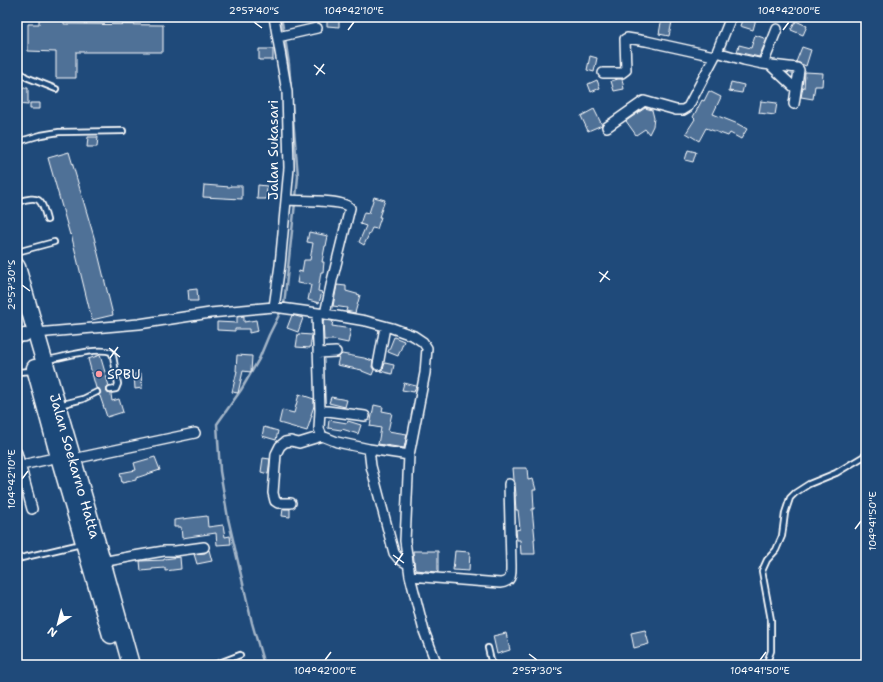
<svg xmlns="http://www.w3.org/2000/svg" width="883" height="682" font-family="'Shantell Sans',sans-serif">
  <rect width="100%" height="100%" fill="#1f4a7a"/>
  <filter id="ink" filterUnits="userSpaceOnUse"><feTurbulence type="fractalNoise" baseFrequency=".025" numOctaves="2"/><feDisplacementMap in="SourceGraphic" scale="8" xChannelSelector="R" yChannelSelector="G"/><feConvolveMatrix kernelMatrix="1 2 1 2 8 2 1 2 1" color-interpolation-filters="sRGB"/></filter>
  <g filter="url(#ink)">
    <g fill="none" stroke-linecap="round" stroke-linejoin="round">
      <path stroke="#a3b5c8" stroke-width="2.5" d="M281,17L284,33
        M285,38L289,64L291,90
        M291,95L298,176L296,198
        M17,242L23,263
        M264,665L252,623L228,518L220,471L217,424L241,390L259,359L269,335L284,305L295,203"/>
    </g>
    <path fill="#507197" stroke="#fff" d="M39,17H64V24L163,25V52H76V78H56V52L28,51V24H39Z
      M662,17H673L669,36L659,34Z
      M743,17H749L756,19L753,30L740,26Z
      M327,18L339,19V27L327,26Z
      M796,21L807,26L803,35L791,30Z
      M755,35L767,39L759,57L737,52L739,45L751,48Z
      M802,47L811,50L806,66L796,62Z
      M259,49H273V60H259Z
      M590,56L597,58L594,72L587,70Z
      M805,72L823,73L822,86H815L813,99L801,97L803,87L804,88Z
      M618,79H622L624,89L614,91L611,81Z
      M597,80L600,88L591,92L588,84Z
      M731,82L744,85L742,93L729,91Z
      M17,88H28V105L17,104Z
      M709,91L721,97L713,114L738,124L747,129L741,139L730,133L728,136L706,128L699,141L686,133L695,119L693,117L702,100L704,101Z
      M761,101L777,103L775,115L759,113Z
      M30,103H40V109H30Z
      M645,108L652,110L654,118L653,126L649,134L645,129L636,135L626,121Z
      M594,109L602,125L588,131L581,116Z
      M88,137H98L97,147H87Z
      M688,150L696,152L693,162L685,160Z
      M69,152L94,237L113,315L92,320L71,234L70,235L48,158Z
      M204,185L230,187V186H242V199L203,197Z
      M258,185L267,186L266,199H257Z
      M374,197L385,200L379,217H381L377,229L372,228L364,245L359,242L366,226L360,224L364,212L369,213Z
      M309,232L328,236L326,246H325L322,262H324L323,272H321L318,291L322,292L319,303L308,300L311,285L297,283L299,271L302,272L304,260H310L313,243L307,242Z
      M337,285L346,286V291L360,295L355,313L346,311L347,308L333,306Z
      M197,289L198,301H189L188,290Z
      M292,315L303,318L298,332L287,328Z
      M244,316V322L256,320L258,331L249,333V329H235V331L217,330V322L237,323V317Z
      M323,320L333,321L332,326L351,329L348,343L334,340H324Z
      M298,334L312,335L310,348L296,347Z
      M394,337L404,341L398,356L388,352Z
      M342,354L364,358L373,361L372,367L374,370L372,375L362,371V370L337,365L339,357Z
      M100,355L109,386L107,388L106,391L108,393L111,394L112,401L119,399L123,412L107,417L100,396H99L98,395L100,394V391L99,389L96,388L88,359Z
      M237,355L252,356L251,372L243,371L238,393L232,392L237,371H236Z
      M385,363L394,365L392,374L380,371L383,369Z
      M141,373L142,388L135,389L134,374Z
      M404,383L416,386L414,392L402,390Z
      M299,394L314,399V406L311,415H312L307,431L279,423L282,410L294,413Z
      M331,397L347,400L345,407L329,403Z
      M374,405L383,407L382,411L392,413L388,431L407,434L404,448L378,444L381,428L370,426Z
      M329,420L347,423L348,421L361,425L358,434L342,429L341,430L328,428Z
      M264,427L278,431L276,440L262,436Z
      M155,457L160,470L136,478V480L122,483L120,473L136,470L134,463Z
      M263,458L270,459L268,474L261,472Z
      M513,468H527L528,480L533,479L536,490H533L534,509H532L535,539H534L535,554H521L520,540H517L516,530L520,529L518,510H516L515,496H516L515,483L514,480Z
      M283,509H290V517L282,516Z
      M207,516L208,527L223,525L225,537L230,536L231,544L217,545L216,533L182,538L181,527H174V520Z
      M209,550L212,561L197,564L194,554L205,553Z
      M413,551H438V572L415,570Z
      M455,551L470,552L469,571L453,570Z
      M180,557L181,569L165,571V568L152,569V570L141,571L140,561L164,560V559Z
      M645,630L649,644L634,648L631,633Z
      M506,633L510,650L497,654L493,636Z"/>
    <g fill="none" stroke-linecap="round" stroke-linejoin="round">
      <defs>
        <path id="lane" d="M17,70L26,77L56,89
          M17,142L41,135L59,132L123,131
          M17,202C40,195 41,198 47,220
          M17,252L54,242
          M48,360C63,357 97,347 111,352L113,356L118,384L116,389L110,390
          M17,372L33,371
          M59,405L83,399L97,392
          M17,559L81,544
          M488,648L492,665
          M214,665L240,655
          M766,665L771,651V620L762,571L767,560L776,550L782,536L785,513L790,498L795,493L809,484L836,473L866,455"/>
        <path id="street" d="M274,17L287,92L289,168L280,265L274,307
          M278,37L317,28
          M717,52L744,60L763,64L797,68L799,70L794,104
          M763,64L777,29
          M770,65L796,89
          M603,73H622L626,70L625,39L627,38L646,41L714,56
          M607,127L644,101L676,110H683L688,107L717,52L731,17
          M287,200C301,201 343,199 350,208L332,281L325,314
          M317,313L320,410L319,429L322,436
          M36,333L139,324L210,313L274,307L325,314L366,321L392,328L414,336L423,342L427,348L425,373L409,455L405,541L410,576L424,631L437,665
          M318,353L336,352
          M378,365L385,327
          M320,410L365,416
          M369,449L409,455
          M17,453L32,509
          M73,459L195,433
          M17,466L59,457
          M291,503H278L275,501L273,493L276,454L280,446L285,442L291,441L299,443L322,436L337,442L369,449L371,466L394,553L399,559L408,564
          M102,562L134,556L164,551H175L204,547
          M410,576L500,583C512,582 511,575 511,565L509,484"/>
        <path id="secondary" d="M17,336L25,335"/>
        <path id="highway" d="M17,267L97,543L131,665
          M35,368L59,457L111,635"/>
      </defs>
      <use href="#lane" stroke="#fff" stroke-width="8"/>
      <use href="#street" stroke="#fff" stroke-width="12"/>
      <use href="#secondary" stroke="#fff" stroke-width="15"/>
      <use href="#highway" stroke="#fff" stroke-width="19"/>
      <use href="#lane" stroke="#1f4a7a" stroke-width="4.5"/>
      <use href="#street" stroke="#1f4a7a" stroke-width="9"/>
      <use href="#secondary" stroke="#1f4a7a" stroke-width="12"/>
      <use href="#highway" stroke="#1f4a7a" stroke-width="16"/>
    </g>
  </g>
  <path fill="none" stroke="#fff" stroke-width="1.5" d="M254,22L262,28M348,30L354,22M783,30L789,22M314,65L325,74M316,75L324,64M599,272L610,280M600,282L608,271M22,285L30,291M109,348L120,357M110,358L118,347M22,479L28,471M855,529L861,521M393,555L404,563M395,565L403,553M529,654L537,660M325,660L331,652M760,660L766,652"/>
  <circle fill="#ff9aa2" stroke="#1f4a7a" stroke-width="1.5" cx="99" cy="374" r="4"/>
  <g text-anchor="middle" stroke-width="3.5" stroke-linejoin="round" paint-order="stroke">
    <g font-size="14" fill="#fff" stroke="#1f4a7a">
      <text transform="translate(273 150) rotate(-90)" y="5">Jalan Sukasari</text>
      <text transform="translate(75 466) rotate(74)" y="5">Jalan Soekarno Hatta</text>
    </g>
    <g font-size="14" fill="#fff" stroke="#1f4a7a" text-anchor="start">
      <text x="107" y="379">SPBU</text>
    </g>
  </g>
  <rect width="883" height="682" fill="none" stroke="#1f4a7a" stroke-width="44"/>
  <g transform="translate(58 624) rotate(216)" stroke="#1f4a7a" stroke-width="3" paint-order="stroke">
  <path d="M0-3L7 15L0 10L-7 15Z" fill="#ffffff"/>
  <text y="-6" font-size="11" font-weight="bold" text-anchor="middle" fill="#ffffff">N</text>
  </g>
  <rect x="22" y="22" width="839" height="638" fill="none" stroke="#fff" stroke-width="1.5"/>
  <g font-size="10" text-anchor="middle" fill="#fff">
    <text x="254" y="14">2°57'40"S</text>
    <text x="354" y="14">104°42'10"E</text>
    <text x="789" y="14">104°42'00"E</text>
    <text transform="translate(11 285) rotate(-90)" y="4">2°57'30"S</text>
    <text transform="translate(11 479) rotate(-90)" y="4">104°42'10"E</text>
    <text transform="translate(872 521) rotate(-90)" y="4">104°41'50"E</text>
    <text x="325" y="674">104°42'00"E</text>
    <text x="537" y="674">2°57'30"S</text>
    <text x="760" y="674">104°41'50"E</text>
  </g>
</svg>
